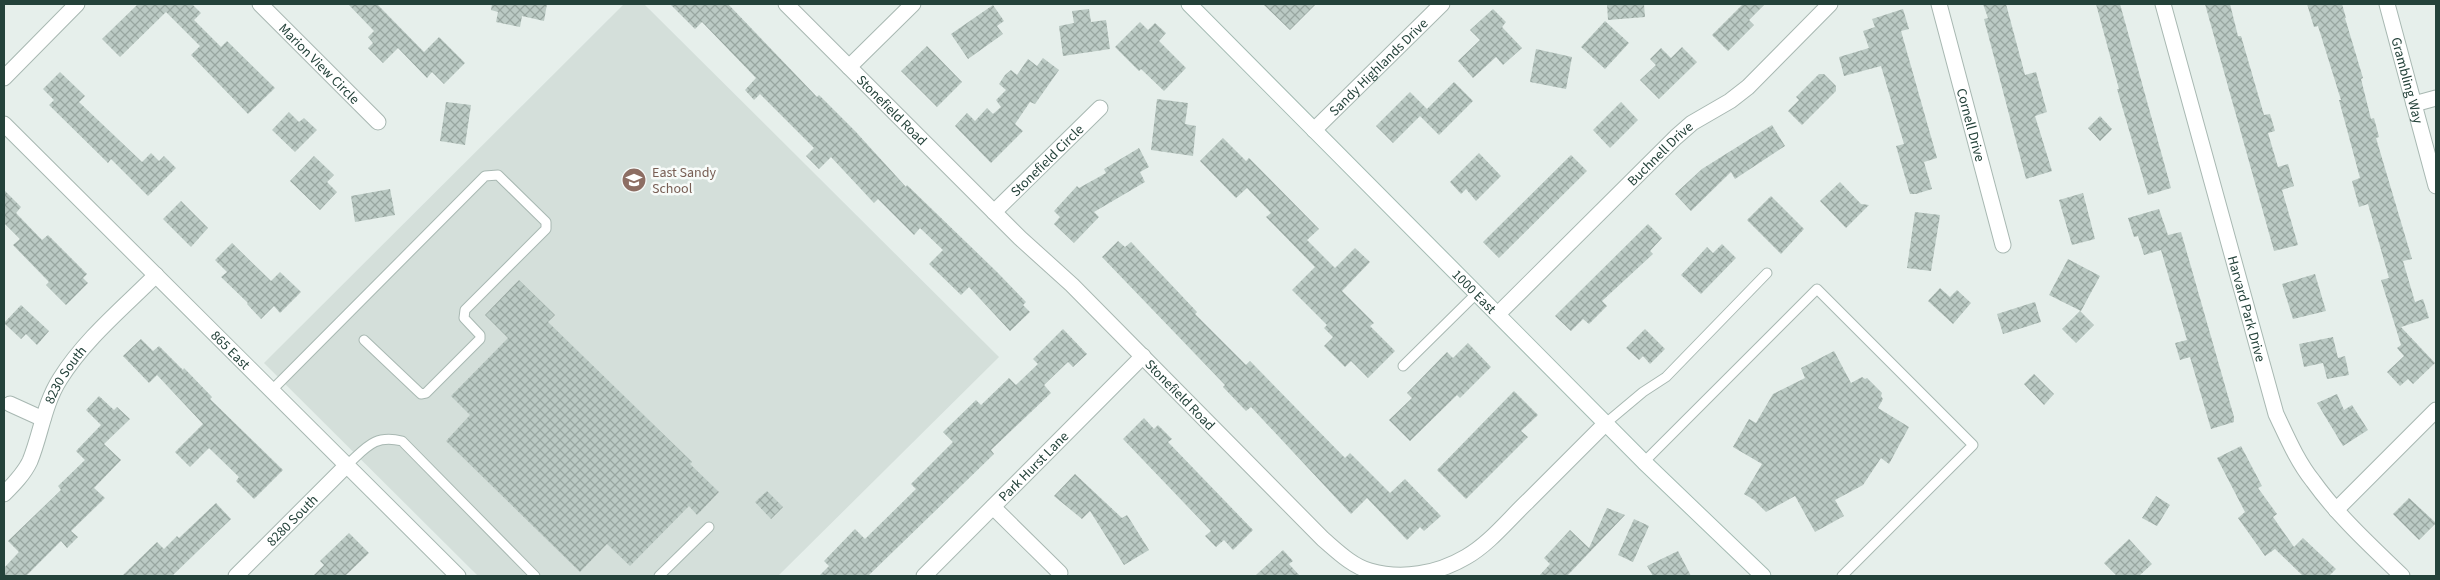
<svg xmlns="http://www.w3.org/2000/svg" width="2440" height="580" font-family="'Source Sans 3',sans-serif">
  <defs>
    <pattern id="building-cross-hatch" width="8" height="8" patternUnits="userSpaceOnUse" patternTransform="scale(1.25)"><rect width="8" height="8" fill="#bbcac4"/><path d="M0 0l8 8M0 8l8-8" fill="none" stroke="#98a6a0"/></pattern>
  </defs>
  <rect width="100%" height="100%" fill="#e6efeb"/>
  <path fill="#d4dfda" d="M624,4H644L999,357L778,576H478L264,363Z"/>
  <path fill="url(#building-cross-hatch)" d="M138,4H192L201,13L194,20L221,47L227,41L275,88L248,114L191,55L200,46L166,12L120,57L102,39Z
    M348,4H377L424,52L439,37L465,63L444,84L432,72L427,78L398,48L383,63L368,48L373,43L368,37L374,31Z
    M492,4H547L544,21L522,16L520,27L496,22L498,12L491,10Z
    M670,4H728L817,97L819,95L856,132L906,187L907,185L997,272L1026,302L1023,305L1030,312L1010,331L969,287L961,295L929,264L943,250L920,228L914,235L878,199L874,203L831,157L819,169L806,156L814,148L760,94L754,100L745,90L756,78L702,22L695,29Z
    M1263,4H1316L1290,30Z
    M1607,4H1644L1645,17L1608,20Z
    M1743,4H1765L1749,20L1754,25L1728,51L1712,35Z
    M1983,4H2006L2025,75L2036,72L2047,112L2035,116L2052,171L2026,179L1984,19L1988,18Z
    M2096,4H2120L2171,188L2148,195L2117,89H2119Z
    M2205,4H2230L2238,36H2241L2264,115L2270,114L2275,131L2268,133L2278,167L2288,164L2294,186L2282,190L2298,245L2274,251Z
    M2307,4H2342L2346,18H2345L2363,78L2361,79L2371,119L2374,118L2379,137L2376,138L2412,259L2403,261L2415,302L2423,299L2429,318L2401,327L2435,363L2413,384L2408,379L2400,386L2387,372L2404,356L2397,348L2401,345L2381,280L2389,278L2368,204L2359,207L2352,181L2360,178L2339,100H2341L2318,26L2314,27Z
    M993,5L1004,21L997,26L1003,34L968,59L951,34Z
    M1089,9L1091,22L1106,20L1110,49L1063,56L1059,26L1074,23L1072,11Z
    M1493,9L1506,22L1502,27L1522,48L1503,65L1496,57L1473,78L1458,61L1480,40L1470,30Z
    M1903,9L1909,29L1901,31L1937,158L1924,162L1932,189L1916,194H1910L1896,146L1904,144L1881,66L1844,76L1839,57L1869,48L1863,31L1875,27L1872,19Z
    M1605,21L1629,43L1605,69L1581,47Z
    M1140,22L1148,30L1155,23L1166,33L1159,41L1186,68L1164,91L1141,69L1139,71L1115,47Z
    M927,46L962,82L937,107L901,71Z
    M1682,47L1697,62L1659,99L1640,80L1656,65L1650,59L1661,48L1671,58Z
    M1536,49L1572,57L1566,89L1530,82Z
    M1043,58L1059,70L1035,104L1030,102L1015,124L1023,131L991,163L955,126L967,113L975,121L987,108L993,114L1001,107L996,100L1006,90L999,84L1005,75L1011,70L1017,75L1028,59L1037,66Z
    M60,72L85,96L79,102L142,162L151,153L159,161L164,156L176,168L148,196L111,159L108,163L49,105L54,100L43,89Z
    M1819,74H1824L1836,86V91L1802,125L1788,111L1799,100L1796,97Z
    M1454,82L1473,101L1439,135L1420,116L1393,143L1376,126L1410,92L1427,109Z
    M1157,99L1188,103L1185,124L1196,126L1193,156L1151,150Z
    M446,102L471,105L465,145L440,141Z
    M1621,102L1638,120L1610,148L1593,130Z
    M289,112L299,122L304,118L317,130L295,152L272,130Z
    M2100,116L2112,129L2100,141L2088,128Z
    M1772,125L1785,146L1735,179L1731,172L1691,211L1675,194L1702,169Z
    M1223,138L1246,161L1249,158L1319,229L1307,240L1335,268L1355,248L1370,262L1342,291L1374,323L1370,326L1395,351L1368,378L1351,361L1345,367L1324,346L1333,337L1324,328L1327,325L1292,290L1315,267L1266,217L1271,213L1247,188L1236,198L1200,161Z
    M1139,148L1149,167L1140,172L1145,182L1094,212L1099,217L1074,243L1054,224L1060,217L1054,211L1077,186L1079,188L1106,173L1104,169Z
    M1479,153L1501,176L1476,201L1466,189L1461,194L1450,182Z
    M1571,155L1587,171L1499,258L1483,242Z
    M314,156L334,175L327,182L337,192L320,210L290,181Z
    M1840,182L1861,204L1869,205L1846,228L1820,201Z
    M390,189L395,215L355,222L351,196Z
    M4,190L21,207L16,213L42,240L48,235L87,274L83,278L88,283L66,305L46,285L49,282L13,245L20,239L5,224L4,225Z
    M2083,193L2095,239L2072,245L2059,200Z
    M1771,196L1804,229L1781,254L1747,220Z
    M181,201L208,228L191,247L163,219Z
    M2159,209L2168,235L2181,232L2234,417V422L2211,429L2190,357L2180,360L2175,343L2187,340L2161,250L2144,255L2138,236L2134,237L2128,218Z
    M1915,212L1940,215L1931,271L1907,268Z
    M1648,224L1662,238L1650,251L1653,254L1602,301L1607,306L1589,324L1583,319L1571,331L1555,316Z
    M1118,241L1125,247L1131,242L1197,312L1195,314L1246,365L1250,361L1345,458L1350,453L1390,493L1405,479L1441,516L1424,531L1420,527L1407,540L1367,498L1351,514L1251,407L1246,411L1223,387L1225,385L1102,257Z
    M232,243L271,281L280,272L301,292L280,313L274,306L261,319L247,304L248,303L221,277L227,272L215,260Z
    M1722,244L1736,258L1701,294L1681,275L1707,247L1713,253Z
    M2068,259L2100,276L2081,311L2049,295Z
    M2315,274L2326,311L2293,319L2282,284Z
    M519,280L555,315L548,322L692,462L690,464L719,492L697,515L689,506L630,566L607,544L580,572L446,441L470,415L451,396L508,338L485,315Z
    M1940,288L1950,297L1957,290L1971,303L1953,324L1928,301Z
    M2035,302L2041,322L2003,334L1997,314Z
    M21,305L49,331L37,345L26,334L21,339L4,323Z
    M2080,311L2094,325L2076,343L2062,329Z
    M1063,329L1087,354L1073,367L1068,362L1044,385L1051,393L991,450L994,454L868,576H819L829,566L824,561L855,529L865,539L916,489L911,484L953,442L943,432L976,400L981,405L1009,378L1016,385L1038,364L1033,359Z
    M1645,329L1665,349L1650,364L1643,356L1639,360L1626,348Z
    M2333,337L2338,358L2345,356L2349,375L2327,379L2323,363L2304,367L2299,344Z
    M141,339L153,351L159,346L183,370L184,368L212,397L210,399L283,470L254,499L236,481L239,477L209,448L190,467L175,452L203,424L157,375L149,383L123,356Z
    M1468,343L1491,367L1460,398L1457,395L1410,441L1389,420L1412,398L1407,393L1447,352L1453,358Z
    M1834,351L1851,383L1862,377L1865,379L1867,378L1882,393L1881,396L1883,399L1878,408L1909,427L1889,464L1881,458L1863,485L1835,500L1844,516L1815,532L1795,496L1766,512L1754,500L1744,494L1762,464L1733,447L1749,419L1756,423L1773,394L1805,378L1801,368Z
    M2034,374L2054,394L2044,405L2024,384Z
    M1514,391L1538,415L1521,431L1528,437L1466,499L1437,470Z
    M2337,394L2344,410L2352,405L2368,430L2343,446L2317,403Z
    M99,396L114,410L117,407L130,419L104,444L121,460L94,488L105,498L71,531L78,537L67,548L61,541L26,576H4V568L19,552L8,541L61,490L58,486L85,460L76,451L101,425L86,410Z
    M1144,418L1154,429L1158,425L1172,439L1168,442L1253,530L1233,550L1224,540L1216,547L1205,536L1211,531L1123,439Z
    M2241,446L2262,486L2258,488L2277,514L2273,517L2294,547L2303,538L2336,569L2329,576H2303L2275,549L2265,556L2238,518L2245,512L2217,458Z
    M1075,474L1122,518L1127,515L1149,550L1124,565L1090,511L1082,519L1054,496Z
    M767,491L783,507L771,519L755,502Z
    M2156,496L2170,505L2157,526L2142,518Z
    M2409,498L2436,523L2419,540L2393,514Z
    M216,503L231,519L172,576H122L157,542L164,549L177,536L179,538Z
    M1607,508L1625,515L1567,576H1539L1550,564L1544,558L1570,530L1589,548Z
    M1634,519L1649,526L1633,562L1618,555Z
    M349,533L369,553L345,576H313L324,565L320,561Z
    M2129,539L2152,564L2139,576H2117L2104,563Z
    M1283,550L1293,561L1289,564L1300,576H1255Z
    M1678,551L1691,576H1653L1647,566Z"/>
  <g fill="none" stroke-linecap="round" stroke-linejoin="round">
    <defs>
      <path id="lane" d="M1403,366L1477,293
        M272,390L485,176L498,175L546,222V229L465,310L464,318L480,335V339L426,393L421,394L364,340
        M1606,423L1643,392L1666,377L1767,273
        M1644,462L1817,289L1973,445L1842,576
        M347,465C366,448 374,434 402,441L535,576
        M659,576L709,527"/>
      <g id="street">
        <path id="s1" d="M260,4L378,122"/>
        <path id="s2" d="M786,4L1020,238L1072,285L1323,539C1337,551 1352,566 1370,571C1402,580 1437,574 1466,557C1489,544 1508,520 1528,501C1554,475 1580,449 1606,423"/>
        <path id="s3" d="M1939,4L2003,245"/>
        <path id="s4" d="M2163,4L2276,414C2287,437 2297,461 2313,481C2338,516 2371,546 2402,576"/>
        <path id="s5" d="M2387,4L2436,186"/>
        <path d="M849,67L913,4"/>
        <path d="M4,78L77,4"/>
        <path d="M2414,104L2436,98"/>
        <path id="s6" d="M4,124L458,576"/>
        <path id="s7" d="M1314,130L1442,4"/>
        <path id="s8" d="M994,212L1100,108"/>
        <path id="s9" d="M1498,314L1676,137L1692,123L1730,101L1748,87L1830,4"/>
        <path d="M10,404L43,419"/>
        <path id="s10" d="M4,494C13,485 24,474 30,461C41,434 44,404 60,379C85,339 123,308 156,275"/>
        <path d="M993,507L1060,573"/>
        <path d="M2336,510L2436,410"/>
        <path id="s11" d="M236,576L347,465"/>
        <path id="s12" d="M924,576L1143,356"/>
      </g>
      <g id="secondary">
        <path id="s13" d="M1189,4L1644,462L1763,576"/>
      </g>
    </defs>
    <use href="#lane" stroke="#a8b8b2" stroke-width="11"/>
    <use href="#street" stroke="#a8b8b2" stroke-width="17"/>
    <use href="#secondary" stroke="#a4bbb3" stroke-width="17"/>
    <use href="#lane" stroke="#fff" stroke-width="9"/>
    <use href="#street" stroke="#fff" stroke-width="15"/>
    <use href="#secondary" stroke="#fff" stroke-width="15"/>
  </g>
  <defs>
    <symbol id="school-disc" viewBox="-11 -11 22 22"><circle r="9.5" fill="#8d6e63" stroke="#f7fbf9"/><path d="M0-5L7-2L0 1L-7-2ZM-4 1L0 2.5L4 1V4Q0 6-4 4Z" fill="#fff"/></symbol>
  </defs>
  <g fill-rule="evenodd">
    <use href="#school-disc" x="620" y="166" width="28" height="28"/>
  </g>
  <g text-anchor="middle" stroke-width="5" stroke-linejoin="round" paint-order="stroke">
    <g font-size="14" fill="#24423a" stroke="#f7fbf9">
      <text dy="5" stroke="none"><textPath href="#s1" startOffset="84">Marion View Circle</textPath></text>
      <text dy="5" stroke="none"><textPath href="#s7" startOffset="90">Sandy Highlands Drive</textPath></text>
      <text dy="5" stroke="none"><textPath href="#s5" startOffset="79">Grambling Way</textPath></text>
      <text dy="5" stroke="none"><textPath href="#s2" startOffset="150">Stonefield Road</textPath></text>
      <text dy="5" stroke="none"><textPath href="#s3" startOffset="125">Cornell Drive</textPath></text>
      <text dy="5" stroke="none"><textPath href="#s9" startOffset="228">Buchnell Drive</textPath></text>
      <text dy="5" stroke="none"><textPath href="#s8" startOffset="74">Stonefield Circle</textPath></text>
      <text dy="5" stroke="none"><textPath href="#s13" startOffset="405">1000 East</textPath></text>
      <text dy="5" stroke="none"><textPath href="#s4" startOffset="316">Harvard Park Drive</textPath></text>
      <text dy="5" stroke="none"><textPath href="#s6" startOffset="320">865 East</textPath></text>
      <text dy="5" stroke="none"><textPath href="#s10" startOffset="136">8230 South</textPath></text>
      <text dy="5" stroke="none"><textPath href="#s2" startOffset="555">Stonefield Road</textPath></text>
      <text dy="5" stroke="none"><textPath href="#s12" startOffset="155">Park Hurst Lane</textPath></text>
      <text dy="5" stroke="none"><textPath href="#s11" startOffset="79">8280 South</textPath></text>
    </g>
    <g font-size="14" fill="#785e54" stroke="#f7fbf9" text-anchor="start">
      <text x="652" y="177">East Sandy<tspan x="652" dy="16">School</tspan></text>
    </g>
  </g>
  <rect width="2440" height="580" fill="none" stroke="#24423a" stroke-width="10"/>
</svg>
